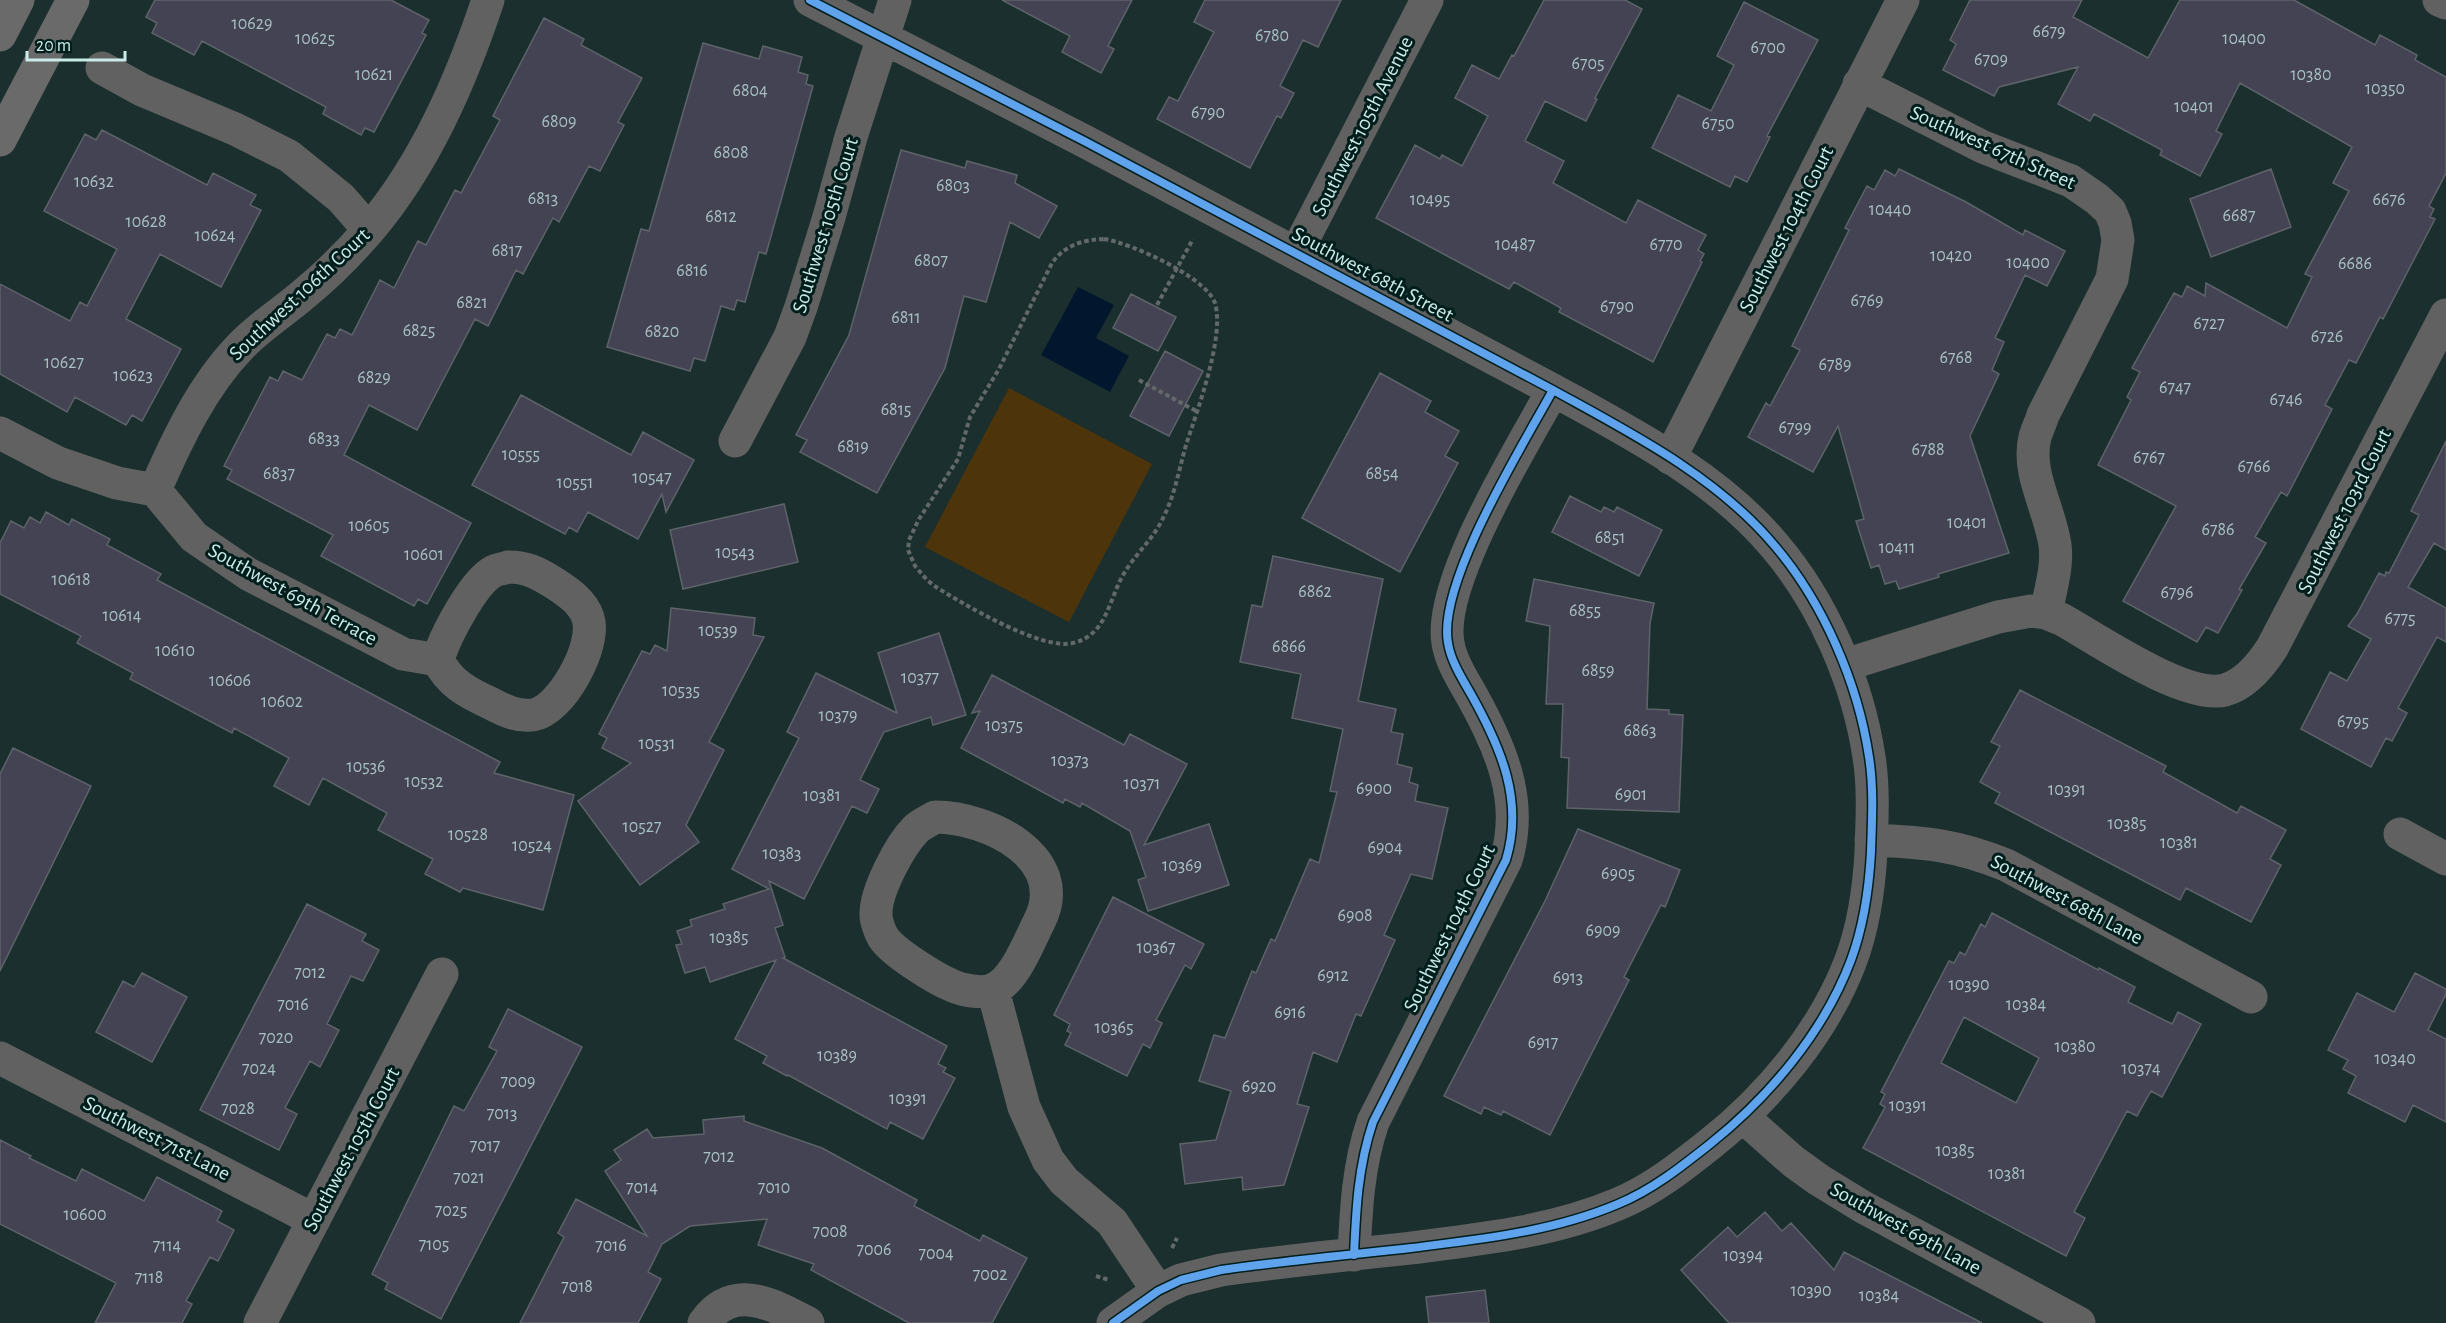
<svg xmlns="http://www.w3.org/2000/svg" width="2446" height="1323" font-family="'Alegreya Sans',sans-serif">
  <rect width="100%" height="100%" fill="#1b302e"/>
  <path fill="#4e340a" d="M1009,388L1152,464L1069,622L925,547Z"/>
  <path fill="#02172e" d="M1078,287L1114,305L1096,338L1129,356L1110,392L1041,355Z"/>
  <path fill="#434353" stroke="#5e636a" stroke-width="1.5" fill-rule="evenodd" d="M155,0H391L429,20L422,33L426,35L374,132L365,128L361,135L323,114L326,107L202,41L194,55L152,33L157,23L146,17Z
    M1002,0H1132L1108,46L1114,49L1101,73L1062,52L1070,36Z
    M1205,0H1341L1318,47L1303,40L1280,86L1294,93L1281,118L1277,116L1250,168L1157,119L1169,97L1178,101L1214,32L1194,22Z
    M1544,0H1625L1642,9L1595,98L1597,99L1586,121L1545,101L1525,141L1564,161L1553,183L1626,223L1638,200L1706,235L1698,250L1704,254L1700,261L1702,262L1653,362L1559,312L1561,308L1514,282L1509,289L1376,218L1415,145L1440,159L1442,155L1462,166L1488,116L1455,98L1472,65L1499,79L1512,55L1514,56Z
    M1970,0H2082L2073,17L2148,58L2180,0H2294L2375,45L2380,35L2417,55L2415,60L2446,77V173L2429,206L2434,209L2430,217L2435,219L2383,319L2380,317L2356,363L2349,360L2325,405L2332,409L2287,496L2281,492L2255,537L2266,543L2239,589L2242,590L2218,633L2206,627L2197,642L2123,601L2176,506L2098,465L2131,400L2127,397L2140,372L2132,368L2174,293L2182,297L2187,286L2205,296L2206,283L2287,328L2312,277L2305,274L2349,191L2333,183L2352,147L2240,83L2216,131L2222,134L2200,176L2160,155L2162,150L2094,114L2090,121L2058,104L2078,67L1999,87L1994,96L1943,70L1956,44L1950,40Z
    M1744,2L1818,40L1767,136L1770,137L1747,182L1735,176L1730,187L1652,148L1678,95L1711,111L1734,65L1717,56Z
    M544,18L584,39L581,45L642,78L618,122L624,125L600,171L589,166L559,222L553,218L523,274L516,270L488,326L475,319L417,430L369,405L344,455L471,523L427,604L418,599L414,606L321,556L333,535L227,479L232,470L224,466L270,377L278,381L283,371L302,380L327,334L335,338L340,329L352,335L380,280L394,288L418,241L426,245L455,190L461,193L500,120L493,116Z
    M703,43L759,59L763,46L802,57L798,72L808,75L806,84L813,86L766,254L759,252L745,302L737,300L734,310L721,306L705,361L694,358L690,371L607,347L641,229L649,231Z
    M102,130L207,185L213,173L256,195L250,205L261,210L221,287L160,254L126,319L181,349L142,421L132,415L126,425L75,397L67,412L0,374V284L70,321L80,302L87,306L117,249L44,211L85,134L96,140Z
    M901,150L965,168L967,161L1017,175L1015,183L1057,206L1039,238L1010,222L986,302L964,296L945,368L877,493L800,452L807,440L796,435L849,335Z
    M1899,169L1966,202L2023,235L2025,230L2065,251L2047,286L2025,275L1995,338L2004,342L1992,370L1999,374L1970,436L2009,553L1938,574L1939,577L1899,589L1896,581L1885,584L1879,565L1871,568L1856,521L1864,519L1838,426L1813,472L1748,437L1766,403L1770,406L1800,350L1792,346L1849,230L1845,228L1867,186L1874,190L1885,170L1895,176Z
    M2271,169L2291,227L2211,257L2190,199Z
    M1131,294L1176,317L1158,351L1113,328Z
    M1165,351L1203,371L1169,436L1130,416Z
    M1380,373L1431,401L1425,412L1459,431L1445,456L1458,463L1400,572L1302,518Z
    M521,395L631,455L643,432L694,460L666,512L662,494L638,539L588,512L577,532L569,527L565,534L472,485Z
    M2446,441V550L2434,543L2408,587L2446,608V642L2437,637L2398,708L2407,713L2392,741L2386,738L2371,767L2301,729L2330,672L2347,681L2371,639L2348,626L2357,614L2379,573L2385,576L2386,572L2389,573L2419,515L2411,511Z
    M1570,496L1601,512L1604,507L1614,512L1617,507L1662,530L1639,576L1552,532Z
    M784,504L798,562L683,589L670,530Z
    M46,512L69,525L72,519L110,539L107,545L161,574L157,580L500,762L494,773L574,795L543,910L463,888L460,892L425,874L433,859L378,830L387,813L323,778L309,805L274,786L289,758L234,728L232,733L130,679L133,673L77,643L81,636L0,594V543L11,521L24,528L30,517L40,523Z
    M1273,556L1383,579L1358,701L1396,709L1391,732L1403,734L1397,764L1412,768L1409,782L1418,785L1415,801L1448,808L1432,879L1411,874L1384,935L1395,940L1361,1016L1356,1014L1337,1062L1313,1052L1297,1104L1309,1107L1284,1185L1243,1190L1242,1177L1185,1184L1180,1144L1216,1140L1231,1091L1199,1081L1214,1035L1225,1038L1252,971L1256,973L1271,939L1275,941L1310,859L1319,863L1337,792L1330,791L1343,729L1292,718L1301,674L1240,662L1252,605L1262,607Z
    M1534,579L1654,603L1650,623L1647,709L1669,710V714L1683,715L1679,812L1567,808L1569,758L1561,757L1563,704H1546L1550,626L1526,621Z
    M671,608L755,618L753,635L764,637L709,742L724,750L686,825L699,842L640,885L578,801L631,763L602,748L607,738L599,734L642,651L650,654L655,645L667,651Z
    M939,633L966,715L933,725L931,717L884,732L860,780L879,789L867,813L852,806L804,899L769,881L783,925L775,928L785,957L783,958L947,1046L938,1064L946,1068L943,1072L955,1078L923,1139L890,1122L887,1129L788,1075L787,1076L763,1063L767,1056L735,1039L776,960L710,982L705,967L685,973L676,945L682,944L677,931L692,926L690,920L725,909L723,904L769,889L732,869L799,738L787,732L816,673L897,713L878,653Z
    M992,675L1124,745L1130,734L1187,764L1144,845L1209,824L1229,885L1148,911L1138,880L1146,877L1130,831L1082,803L1080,807L1065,799L1063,803L961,748L980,711L972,713Z
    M2020,690L2166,766L2163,772L2237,813L2241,806L2286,830L2270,859L2281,865L2251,922L2186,888L2180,900L1995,803L2000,793L1980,782L2000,746L1991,742Z
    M13,748L91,786L0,971V774Z
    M1578,829L1680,870L1665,907L1661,905L1624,977L1629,980L1550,1135L1503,1111L1501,1115L1484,1107L1481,1114L1444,1096L1545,901Z
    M1113,897L1204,944L1191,969L1185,965L1156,1020L1162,1023L1150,1048L1143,1044L1127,1076L1065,1045L1071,1033L1067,1031L1070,1024L1054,1015Z
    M307,904L366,934L362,941L379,950L363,981L351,976L327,1024L339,1030L320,1067L310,1061L285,1108L297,1114L279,1150L200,1110Z
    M1992,913L2098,970L2099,968L2135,987L2128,1002L2172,1024L2178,1012L2201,1024L2162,1097L2151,1091L2137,1116L2127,1111L2074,1212L2085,1218L2066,1256L1863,1148L1885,1107L1880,1104L1885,1094L1881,1092L1949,961L1954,963L1960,952L1965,955L1981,924L1985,927ZM1964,1017L2039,1058L2016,1103L1941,1063Z
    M142,973L187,997L152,1062L96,1032L123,981L134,987Z
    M2415,973L2446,989V994L2428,1030L2446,1039V1122L2413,1105L2405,1122L2348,1093L2356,1076L2343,1069L2348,1060L2328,1050L2357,993L2394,1012Z
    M508,1009L582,1047L441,1319L385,1289L388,1283L372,1274L454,1106L464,1111L497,1051L489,1047Z
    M744,1116V1121L822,1148L917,1200L914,1206L980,1241L983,1235L1027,1258L992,1323H909L811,1270L814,1264L758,1245L767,1219L690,1226L662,1244L648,1272L661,1279L638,1323H520L564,1237L558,1233L576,1199L647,1236L605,1171L621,1160L614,1150L647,1129L653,1138L704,1134L703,1120Z
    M0,1140L31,1156L29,1158L76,1181L82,1169L144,1201L157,1177L222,1211L217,1221L234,1230L218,1261L210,1257L186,1301L192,1304L182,1323H95L116,1283L0,1224Z
    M1765,1212L1782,1231L1791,1223L1834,1270L1844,1252L1982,1323H1729L1681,1270L1728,1227L1737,1237Z
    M1485,1290L1489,1323H1429L1426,1297Z"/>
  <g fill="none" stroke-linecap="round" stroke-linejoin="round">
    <path stroke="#636869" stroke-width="4" stroke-dasharray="4.5 3" stroke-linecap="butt" d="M1104,239C1131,243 1206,277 1215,303C1225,337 1197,411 1186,445C1179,469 1175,495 1163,518C1153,540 1133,556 1122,577C1108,603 1106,635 1073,643C1042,651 963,604 936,587L927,580L915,566L908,550L909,540L919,519L958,459L970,417L999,369L1052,263C1065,245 1082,240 1104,239Z
      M1157,305L1193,239
      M1139,380L1198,412
      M1172,1248L1177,1238
      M1096,1276L1109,1280"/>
    <path stroke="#626161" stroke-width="33" d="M810,0L1086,142L1553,390C1631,433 1716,476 1774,545C1823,602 1858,683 1869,757C1874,788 1872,821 1871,852C1869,889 1864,925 1851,960C1824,1032 1769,1097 1710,1144C1681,1167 1652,1190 1618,1204C1552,1232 1481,1239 1411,1248C1347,1255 1284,1261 1221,1270L1181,1280L1158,1291L1113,1323
      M2439,0L2446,3
      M102,68L142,90L235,129L289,156L341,198L369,230
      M1859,84L1983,147L2071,181L2097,199L2110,211L2115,223L2118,240L2112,279L2043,415C2041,422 2037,430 2035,437C2026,473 2050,509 2055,545C2058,567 2050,591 2046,613
      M1296,253L1427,0
      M0,433L58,463L117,483L155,490L194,537L248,574L403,654L438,660
      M735,441L790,337L801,307L829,217L851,137L895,0
      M1670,458L1903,0
      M155,490C177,440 202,386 241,346C260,326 283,312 304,294C327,275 350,252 369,230C425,164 461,81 488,0
      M508,567C527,567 538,573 554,583C568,592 583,602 588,618C597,645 561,711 533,715C517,717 503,710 490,703C468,693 449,683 438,660C444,638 473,582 494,571C498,569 503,569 508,567Z
      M1845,665L1998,617L2031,611L2046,613L2063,620C2098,640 2186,700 2225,690C2246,684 2261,665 2272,648L2446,315
      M935,817C988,817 1072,858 1039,922C1029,941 1015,980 994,989C984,994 964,991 953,986C936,979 892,952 883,937C880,932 876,921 876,915C875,892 900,845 916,829C921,824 929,821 935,817Z
      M2400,834L2446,859
      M1871,840C1924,842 1957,845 2006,865L2251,997
      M993,990L1024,1107L1048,1160L1064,1181L1112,1222L1158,1291
      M0,1058L314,1220
      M1743,1117L1794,1162L1819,1180L1863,1207L2079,1323
      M1354,1255C1356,1210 1358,1166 1373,1122L1506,860C1524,801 1501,748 1472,696C1463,680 1451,662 1448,643C1437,583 1523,445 1553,390
      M260,1323L442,974
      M704,1323C733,1282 772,1304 808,1323"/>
    <path stroke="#6a6a6a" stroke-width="33" d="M0,35L18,0
      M0,140L73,0"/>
    <defs>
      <path id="cycleway" d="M810,0L1086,142L1553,390C1631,433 1716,476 1774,545C1823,602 1858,683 1869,757C1874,788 1872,821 1871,852C1869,889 1864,925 1851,960C1824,1032 1769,1097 1710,1144C1681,1167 1652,1190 1618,1204C1552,1232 1481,1239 1411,1248C1347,1255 1284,1261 1221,1270L1181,1280L1158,1291L1113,1323
        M1354,1255C1356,1210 1358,1166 1373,1122L1506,860C1524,801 1501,748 1472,696C1463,680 1451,662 1448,643C1437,583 1523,445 1553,390"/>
    </defs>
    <use href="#cycleway" stroke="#011e1c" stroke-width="11"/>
    <use href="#cycleway" stroke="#60a3ed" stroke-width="8"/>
  </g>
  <g text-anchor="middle" stroke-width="6" stroke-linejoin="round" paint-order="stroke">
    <g font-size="18" fill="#a8c1c3">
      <text x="252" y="29">10629</text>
      <text x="2049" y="37">6679</text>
      <text x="1272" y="41">6780</text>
      <text x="315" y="44">10625</text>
      <text x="2244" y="44">10400</text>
      <text x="1768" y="53">6700</text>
      <text x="1991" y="65">6709</text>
      <text x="1588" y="69">6705</text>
      <text x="374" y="80">10621</text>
      <text x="2311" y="80">10380</text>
      <text x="2385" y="94">10350</text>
      <text x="750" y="96">6804</text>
      <text x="2194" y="112">10401</text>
      <text x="1208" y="118">6790</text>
      <text x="559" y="127">6809</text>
      <text x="1718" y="129">6750</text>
      <text x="731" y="158">6808</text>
      <text x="94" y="187">10632</text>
      <text x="953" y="191">6803</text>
      <text x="543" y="204">6813</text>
      <text x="1430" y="205">10495</text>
      <text x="2389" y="205">6676</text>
      <text x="1890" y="215">10440</text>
      <text x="2239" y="221">6687</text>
      <text x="721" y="222">6812</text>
      <text x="146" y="227">10628</text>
      <text x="215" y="241">10624</text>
      <text x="1515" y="250">10487</text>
      <text x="1666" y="250">6770</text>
      <text x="507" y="256">6817</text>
      <text x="1951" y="261">10420</text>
      <text x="931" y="266">6807</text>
      <text x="2028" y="268">10400</text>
      <text x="2355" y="269">6686</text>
      <text x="692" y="276">6816</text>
      <text x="1867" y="306">6769</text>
      <text x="472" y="308">6821</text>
      <text x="1617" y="312">6790</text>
      <text x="906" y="323">6811</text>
      <text x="2209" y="329">6727</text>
      <text x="419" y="336">6825</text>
      <text x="662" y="337">6820</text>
      <text x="2327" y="342">6726</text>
      <text x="1956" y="363">6768</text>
      <text x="64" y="368">10627</text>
      <text x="1835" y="370">6789</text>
      <text x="133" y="381">10623</text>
      <text x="374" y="383">6829</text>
      <text x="2175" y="393">6747</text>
      <text x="2286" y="405">6746</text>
      <text x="896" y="415">6815</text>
      <text x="1795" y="433">6799</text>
      <text x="324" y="444">6833</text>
      <text x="853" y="452">6819</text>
      <text x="1928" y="455">6788</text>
      <text x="521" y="460">10555</text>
      <text x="2149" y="463">6767</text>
      <text x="2254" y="472">6766</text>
      <text x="279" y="479">6837</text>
      <text x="1382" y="479">6854</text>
      <text x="652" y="483">10547</text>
      <text x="575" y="488">10551</text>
      <text x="1967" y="528">10401</text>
      <text x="369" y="531">10605</text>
      <text x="2218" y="535">6786</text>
      <text x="1610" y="543">6851</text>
      <text x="1897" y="553">10411</text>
      <text x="735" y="558">10543</text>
      <text x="424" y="560">10601</text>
      <text x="71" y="585">10618</text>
      <text x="1315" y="597">6862</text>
      <text x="2177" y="598">6796</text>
      <text x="1585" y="616">6855</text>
      <text x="122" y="621">10614</text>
      <text x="2400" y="624">6775</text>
      <text x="718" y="636">10539</text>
      <text x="1289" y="652">6866</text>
      <text x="175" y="656">10610</text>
      <text x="1598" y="676">6859</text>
      <text x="920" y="683">10377</text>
      <text x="230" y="686">10606</text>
      <text x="681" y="696">10535</text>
      <text x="282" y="707">10602</text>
      <text x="838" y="721">10379</text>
      <text x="2353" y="727">6795</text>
      <text x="1004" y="731">10375</text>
      <text x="1640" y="736">6863</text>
      <text x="657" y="749">10531</text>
      <text x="1070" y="766">10373</text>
      <text x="366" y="772">10536</text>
      <text x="424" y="787">10532</text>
      <text x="1142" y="789">10371</text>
      <text x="1374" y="794">6900</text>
      <text x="2067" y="795">10391</text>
      <text x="1631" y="800">6901</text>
      <text x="822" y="801">10381</text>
      <text x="2127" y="829">10385</text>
      <text x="642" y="832">10527</text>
      <text x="468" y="840">10528</text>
      <text x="2179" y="848">10381</text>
      <text x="532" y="851">10524</text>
      <text x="1385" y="853">6904</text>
      <text x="782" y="859">10383</text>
      <text x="1182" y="871">10369</text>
      <text x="1618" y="879">6905</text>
      <text x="1355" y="921">6908</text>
      <text x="1603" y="936">6909</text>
      <text x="729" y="943">10385</text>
      <text x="1156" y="953">10367</text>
      <text x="310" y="978">7012</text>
      <text x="1333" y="981">6912</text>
      <text x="1568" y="983">6913</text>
      <text x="1969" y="990">10390</text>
      <text x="293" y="1010">7016</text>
      <text x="2026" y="1010">10384</text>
      <text x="1290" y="1018">6916</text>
      <text x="1114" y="1033">10365</text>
      <text x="276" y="1043">7020</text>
      <text x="1543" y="1048">6917</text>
      <text x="2075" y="1052">10380</text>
      <text x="837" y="1061">10389</text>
      <text x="2395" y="1064">10340</text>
      <text x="259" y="1074">7024</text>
      <text x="2141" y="1074">10374</text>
      <text x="518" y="1087">7009</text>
      <text x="1259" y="1092">6920</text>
      <text x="908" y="1104">10391</text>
      <text x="1908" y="1111">10391</text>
      <text x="238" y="1114">7028</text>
      <text x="502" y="1119">7013</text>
      <text x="485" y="1151">7017</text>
      <text x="1955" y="1156">10385</text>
      <text x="719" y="1162">7012</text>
      <text x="2007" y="1179">10381</text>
      <text x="469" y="1183">7021</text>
      <text x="642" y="1193">7014</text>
      <text x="774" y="1193">7010</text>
      <text x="451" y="1216">7025</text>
      <text x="85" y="1220">10600</text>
      <text x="830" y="1237">7008</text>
      <text x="434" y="1250">7105</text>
      <text x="167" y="1251">7114</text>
      <text x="611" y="1251">7016</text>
      <text x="874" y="1255">7006</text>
      <text x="936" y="1259">7004</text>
      <text x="1743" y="1261">10394</text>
      <text x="990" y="1280">7002</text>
      <text x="149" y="1283">7118</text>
      <text x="577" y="1292">7018</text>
      <text x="1811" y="1296">10390</text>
      <text x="1879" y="1301">10384</text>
    </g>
    <g font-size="21" fill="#caebe8" stroke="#011e1c">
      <text transform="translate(1362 126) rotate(-63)" y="7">Southwest 105th Avenue</text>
      <text transform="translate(1993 147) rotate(24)" y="7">Southwest 67th Street</text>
      <text transform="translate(825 225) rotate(-73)" y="7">Southwest 105th Court</text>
      <text transform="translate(1786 229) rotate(-63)" y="7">Southwest 104th Court</text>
      <text transform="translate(1373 274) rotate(28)" y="7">Southwest 68th Street</text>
      <text transform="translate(299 294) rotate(-43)" y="7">Southwest 106th Court</text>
      <text transform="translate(2344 511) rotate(-63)" y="7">Southwest 103rd Court</text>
      <text transform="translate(293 594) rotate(29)" y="7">Southwest 69th Terrace</text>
      <text transform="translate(2067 899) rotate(28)" y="7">Southwest 68th Lane</text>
      <text transform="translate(1449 928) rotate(-64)" y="7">Southwest 104th Court</text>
      <text transform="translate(157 1138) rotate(27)" y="7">Southwest 71st Lane</text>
      <text transform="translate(351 1149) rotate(-62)" y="7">Southwest 105th Court</text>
      <text transform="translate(1906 1228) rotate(29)" y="7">Southwest 69th Lane</text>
    </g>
  </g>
  <path d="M27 51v9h98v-9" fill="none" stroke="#caebe8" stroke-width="3"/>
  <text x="36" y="51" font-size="18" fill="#caebe8" stroke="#011e1c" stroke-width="4.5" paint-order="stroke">20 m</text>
</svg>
